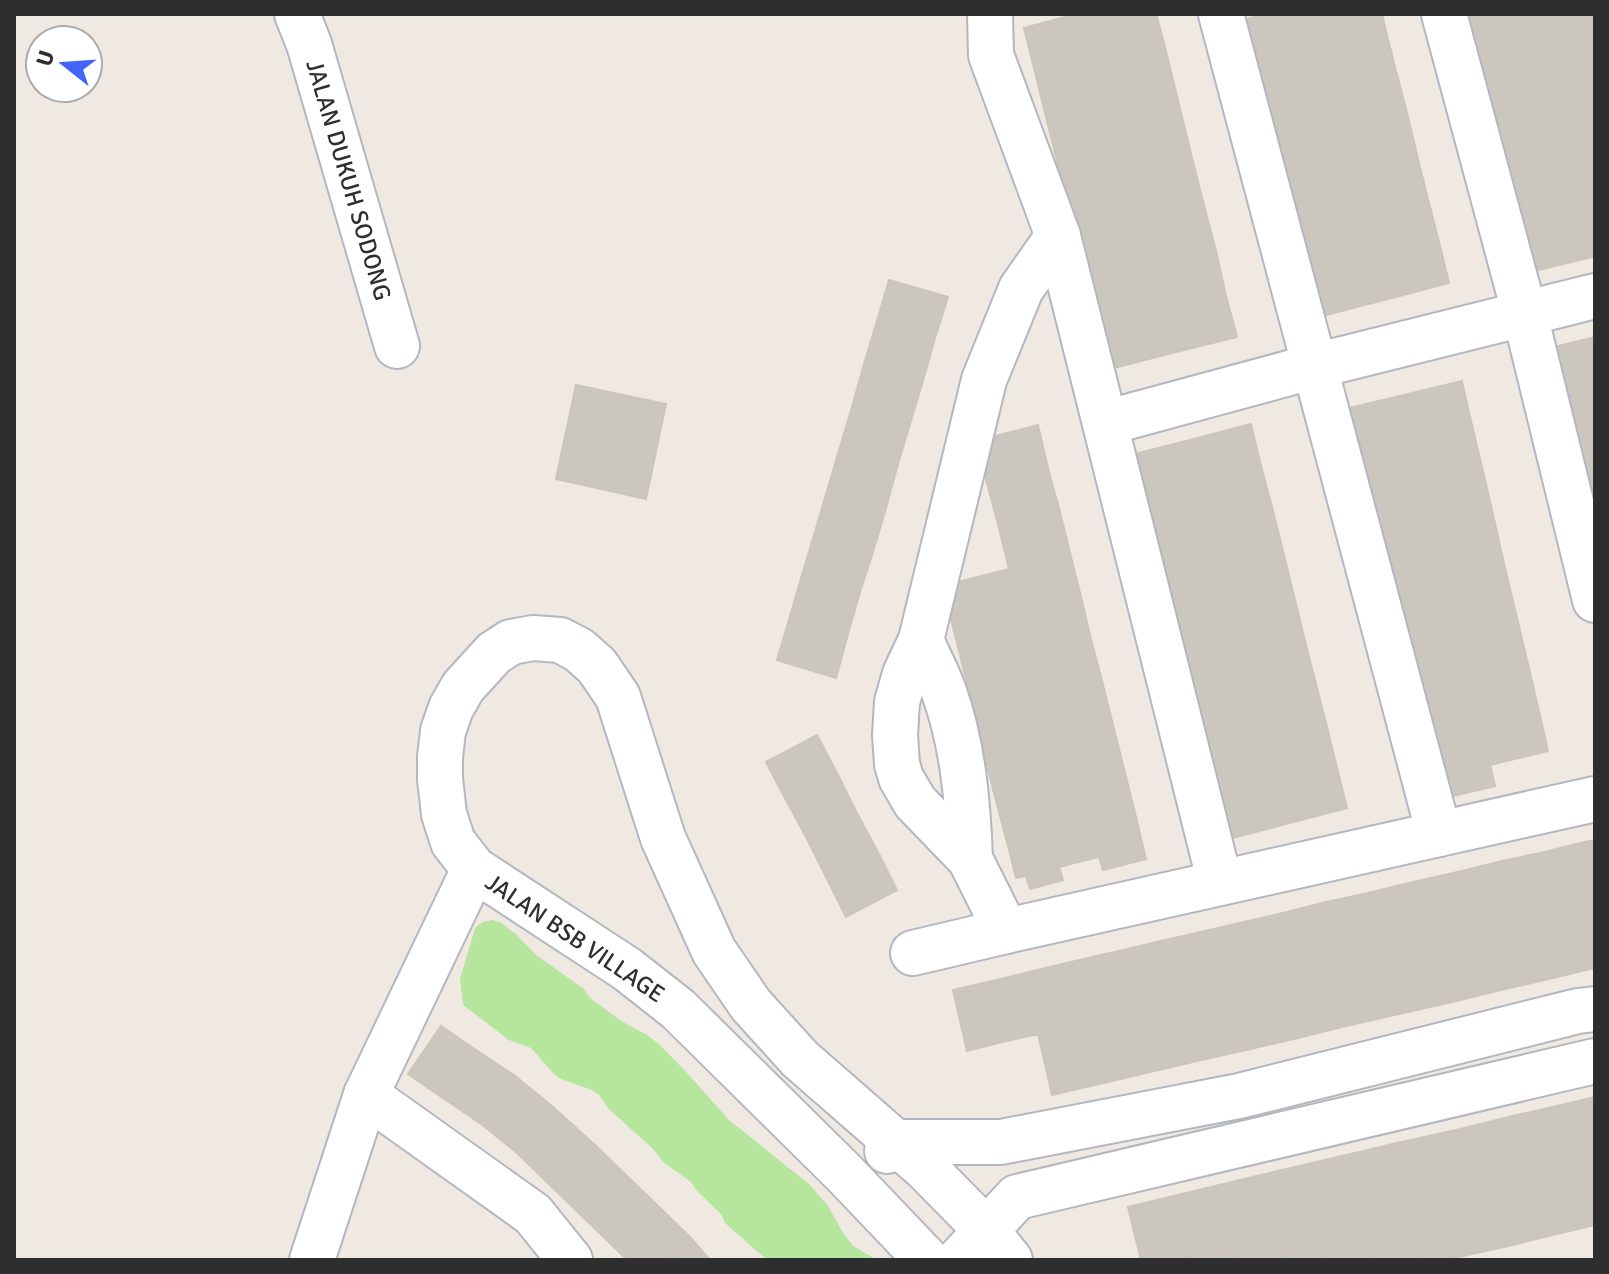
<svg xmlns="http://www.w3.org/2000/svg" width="1609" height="1274" font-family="Signika,sans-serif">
  <rect width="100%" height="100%" fill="#efe9e1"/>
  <path fill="#b6e59e" d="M492,920L500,922L516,934L536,955L584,989L589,997L621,1021L647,1035L660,1045L687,1073L729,1120L810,1185L828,1206L842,1231L853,1246L877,1260H767L725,1223L721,1214L697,1191L691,1182L663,1162L652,1148L609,1109L599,1095L592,1090L561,1079L554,1074L531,1048L509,1040L463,1005L460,979L473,935L476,927L483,922Z"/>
  <path fill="#cbc7bf" stroke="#cbc5ba" stroke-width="2" d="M1076,14H1091L1102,55L1035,72L1024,28Z
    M1091,14H1156L1163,39L1102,55Z
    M1265,14H1317L1324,43L1258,60L1247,19Z
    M1317,14H1382L1385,27L1324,43Z
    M1461,14H1532V15L1465,30Z
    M1532,14H1595V15L1535,29Z
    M1532,15L1542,59L1476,75L1465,30Z
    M1595,15V71L1548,82L1535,29Z
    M1385,27L1396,71L1335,87L1324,43Z
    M1163,39L1173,80L1111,96L1102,55Z
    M1324,43L1335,87L1269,105L1258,60Z
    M1102,55L1111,96L1045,113L1035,72Z
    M1542,59L1554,111L1487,127L1476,75Z
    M1396,71L1407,113L1345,129L1335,87Z
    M1595,71V127L1560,135L1548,82Z
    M1173,80L1184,125L1123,140L1111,96Z
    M1335,87L1345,129L1279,145L1269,105Z
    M1111,96L1123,140L1056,157L1045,113Z
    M1554,111L1565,161L1499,176L1487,127Z
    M1407,113L1418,159L1357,175L1345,129Z
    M1184,125L1194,166L1133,181L1123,140Z
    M1595,127V182L1572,187L1560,135Z
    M1345,129L1357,175L1291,192L1279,145Z
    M1123,140L1133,181L1066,199L1056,157Z
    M1418,159L1428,199L1367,214L1357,175Z
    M1565,161L1576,208L1510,224L1499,176Z
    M1194,166L1206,213L1145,228L1133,181Z
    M1357,175L1367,214L1300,231L1291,192Z
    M1133,181L1145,228L1079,245L1066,199Z
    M1595,182V256L1588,258L1572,187Z
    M1428,199L1439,242L1378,258L1367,214Z
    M1576,208L1588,258L1522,274L1510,224Z
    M1206,213L1216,251L1154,267L1145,228Z
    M1367,214L1378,258L1311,275L1300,231Z
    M1145,228L1154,267L1088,284L1079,245Z
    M1439,242L1449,283L1388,299L1378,258Z
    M1216,251L1226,296L1166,312L1154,267Z
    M1378,258L1388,299L1322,316L1311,275Z
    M1154,267L1166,312L1099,328L1088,284Z
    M889,280L948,297L935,338L877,321Z
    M1226,296L1237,337L1176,352L1166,312Z
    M1166,312L1176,352L1110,369L1099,328Z
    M877,321L935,338L923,381L864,364Z
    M1595,337V390L1561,398L1550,348Z
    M864,364L923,381L910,424L852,407Z
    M1462,381L1470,417L1412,431L1404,395Z
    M576,385L666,404L646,499L556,479Z
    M1595,390V439L1571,445L1561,398Z
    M1404,395L1412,431L1353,446L1345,409Z
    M852,407L910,424L898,464L840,447Z
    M1470,417L1483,471L1425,485L1412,431Z
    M1251,424L1261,466L1200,482L1190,440Z
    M1038,425L1048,468L987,483L976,441Z
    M1412,431L1423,478L1364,492L1353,446Z
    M1595,439V489L1582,492L1571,445Z
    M1190,440L1200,482L1134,499L1123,457Z
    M840,447L898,464L886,508L827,491Z
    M1261,466L1273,511L1212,526L1200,482Z
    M1048,468L1060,512L999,528L987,483Z
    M1483,471L1494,519L1436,532L1425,485Z
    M1423,478L1433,520L1374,534L1364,492Z
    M1200,482L1212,526L1145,544L1134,499Z
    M827,491L886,508L873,552L814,535Z
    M1273,511L1283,551L1222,567L1212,526Z
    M1060,512L1070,553L1009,569L999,528Z
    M1494,519L1505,568L1447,582L1436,532Z
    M1433,520L1443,562L1384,576L1374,534Z
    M1212,526L1222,567L1155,585L1145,544Z
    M814,535L873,552L860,592L802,575Z
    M1283,551L1294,596L1233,612L1222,567Z
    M1070,553L1081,597L1020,613L1009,569Z
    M1443,562L1453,607L1394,621L1384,576Z
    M1222,567L1233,612L1167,629L1155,585Z
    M1505,568L1516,614L1458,628L1447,582Z
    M1009,569L1020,613L954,631L942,586Z
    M802,575L860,592L848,634L790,616Z
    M1294,596L1304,637L1243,653L1233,612Z
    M1081,597L1091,639L1030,655L1020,613Z
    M1453,607L1463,647L1404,662L1394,621Z
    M1233,612L1243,653L1177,670L1167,629Z
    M1020,613L1030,655L964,671L954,631Z
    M1516,614L1527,660L1469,674L1458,628Z
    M790,616L848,634L836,678L777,660Z
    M1304,637L1316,684L1255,700L1243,653Z
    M1091,639L1103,685L1042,701L1030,655Z
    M1463,647L1472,689L1413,704L1404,662Z
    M1243,653L1255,700L1188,717L1177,670Z
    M1030,655L1042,701L976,718L964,671Z
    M1527,660L1539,711L1481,724L1469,674Z
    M1316,684L1326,723L1265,739L1255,700Z
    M1103,685L1113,725L1052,740L1042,701Z
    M1472,689L1483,736L1424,750L1413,704Z
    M1255,700L1265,739L1198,756L1188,717Z
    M1042,701L1052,740L985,757L976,718Z
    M1539,711L1548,751L1490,765L1481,724Z
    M1326,723L1337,768L1276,783L1265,739Z
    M1113,725L1124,769L1063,784L1052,740Z
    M817,735L837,773L786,800L766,762Z
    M1483,736L1495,786L1436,800L1424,750Z
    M1265,739L1276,783L1209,800L1198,756Z
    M1052,740L1063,784L996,801L985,757Z
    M1337,768L1347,808L1286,824L1276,783Z
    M1124,769L1134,809L1073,825L1063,784Z
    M837,773L857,813L807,839L786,800Z
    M1276,783L1286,824L1220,841L1209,800Z
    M1063,784L1073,825L1007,842L996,801Z
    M1134,809L1146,859L1103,870L1099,857L1082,861L1073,825Z
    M857,813L879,854L828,881L807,839Z
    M1073,825L1082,861L1059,867L1063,880L1030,889L1026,876L1016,878L1007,842Z
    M1595,840V886L1585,842Z
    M1585,842L1595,886V904L1553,914L1540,853Z
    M1540,853L1553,914L1516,923L1502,861Z
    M879,854L897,890L846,917L828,881Z
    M1502,861L1516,923L1475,932L1462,871Z
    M1462,871L1475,932L1427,943L1413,882Z
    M1413,882L1427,943L1382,954L1368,893Z
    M1368,893L1382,954L1340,964L1326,902Z
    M1326,902L1340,964L1301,973L1287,912Z
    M1595,904V968L1590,969L1576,908Z
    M1576,908L1590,969L1549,979L1535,918Z
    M1287,912L1301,973L1258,983L1244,922Z
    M1535,918L1549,979L1505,989L1491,928Z
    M1244,922L1258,983L1219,992L1205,931Z
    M1491,928L1505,989L1452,1002L1438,941Z
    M1205,931L1219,992L1175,1002L1161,941Z
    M1161,941L1175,1002L1133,1012L1119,951Z
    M1438,941L1452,1002L1399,1014L1385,953Z
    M1119,951L1133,1012L1085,1023L1071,962Z
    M1385,953L1399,1014L1346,1026L1332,966Z
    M1071,962L1085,1023L1047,1032L1033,971Z
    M1332,966L1346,1026L1294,1039L1280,977Z
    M1033,971L1047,1032L1002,1042L988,982Z
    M1280,977L1294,1039L1246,1050L1232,989Z
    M988,982L1002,1042L967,1051L953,990Z
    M1232,989L1246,1050L1197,1061L1182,1000Z
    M1182,1000L1197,1061L1150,1072L1136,1011Z
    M1136,1011L1150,1072L1099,1084L1085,1023Z
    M1085,1023L1099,1084L1052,1095L1038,1034Z
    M441,1026L476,1050L443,1098L408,1074Z
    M476,1050L514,1075L480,1123L443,1098Z
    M514,1075L553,1107L517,1153L480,1123Z
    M1595,1097V1163L1584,1165L1570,1103Z
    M1570,1103L1584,1165L1527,1179L1513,1116Z
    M553,1107L594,1144L552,1187L517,1153Z
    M1513,1116L1527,1179L1470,1192L1456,1130Z
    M1456,1130L1470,1192L1411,1206L1397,1143Z
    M1397,1143L1411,1206L1356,1218L1342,1156Z
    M594,1144L626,1175L584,1218L552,1187Z
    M1342,1156L1356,1218L1310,1230L1295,1167Z
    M1595,1163V1212L1584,1165Z
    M1584,1165L1595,1212V1225L1557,1234L1543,1175Z
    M1295,1167L1310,1230L1258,1242L1244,1179Z
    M626,1175L656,1204L615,1248L584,1218Z
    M1543,1175L1557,1234L1504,1247L1491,1187Z
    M1244,1179L1258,1242L1197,1256L1182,1194Z
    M1491,1187L1504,1247L1463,1256L1449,1197Z
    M1182,1194L1197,1256L1180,1260H1141L1128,1207Z
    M1449,1197L1463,1256L1447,1260H1424L1411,1206Z
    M656,1204L690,1237L668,1260H627L615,1248Z
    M1411,1206L1424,1260H1370L1360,1218Z
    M1360,1218L1370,1260H1323L1316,1228Z
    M1316,1228L1323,1260H1283L1278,1237Z
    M690,1237L710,1260H668Z
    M1278,1237L1283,1260H1239L1236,1247Z
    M1236,1247L1239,1260H1197V1256Z"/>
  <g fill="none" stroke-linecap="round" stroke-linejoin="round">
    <defs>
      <g id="street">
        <path id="s1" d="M297,14L309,44L397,346"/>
        <path d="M990,14L991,55L1058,236L1220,883"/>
        <path d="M1221,14L1439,834"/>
        <path d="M1444,14L1525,315L1595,600"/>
        <path d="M1105,423L1315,366L1595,296"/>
        <path d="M921,640C928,657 938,674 944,692C963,745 968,803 970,859"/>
        <path d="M1006,931L970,859L915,802L901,778L897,764L895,735L897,702L905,674L921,640L984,380L1021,289L1058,236"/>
        <path d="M913,953L1006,931L1595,799"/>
        <path d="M366,1095L533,1214L570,1260"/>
        <path d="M887,1151L896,1142H1001L1239,1096L1578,1011L1595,1009"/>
        <path d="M312,1260L366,1095L474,869"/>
        <path d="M927,1260L844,1173L678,1009L627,969L474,869L453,842L444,814L440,779V757L443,731L451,708L463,687L494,653L511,642L533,638L560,640L579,650L597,666L618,697L663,838L714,951L751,1005L800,1059L926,1169L986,1230L1010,1260"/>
        <path d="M959,1260L1017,1197L1595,1061"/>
      </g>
    </defs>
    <use href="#street" stroke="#b4b7c1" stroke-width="48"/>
    <use href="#street" stroke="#fff" stroke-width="44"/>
  </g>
  <g text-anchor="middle" stroke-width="6" stroke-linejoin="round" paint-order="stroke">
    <g font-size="24" fill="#2e2e2e" stroke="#fff">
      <text dy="8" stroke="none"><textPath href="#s1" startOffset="174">JALAN DUKUH SODONG</textPath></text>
      <text transform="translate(575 938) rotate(34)" y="8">JALAN BSB VILLAGE</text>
    </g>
  </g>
  <rect width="1609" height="1274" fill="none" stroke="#2e2e2e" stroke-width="32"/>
  <g transform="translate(64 64) rotate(287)"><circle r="38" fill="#ffffff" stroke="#ababab" stroke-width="2"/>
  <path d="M0-6L14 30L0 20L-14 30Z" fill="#4264fb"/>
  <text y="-12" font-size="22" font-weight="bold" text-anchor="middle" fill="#2e2e2e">U</text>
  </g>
</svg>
